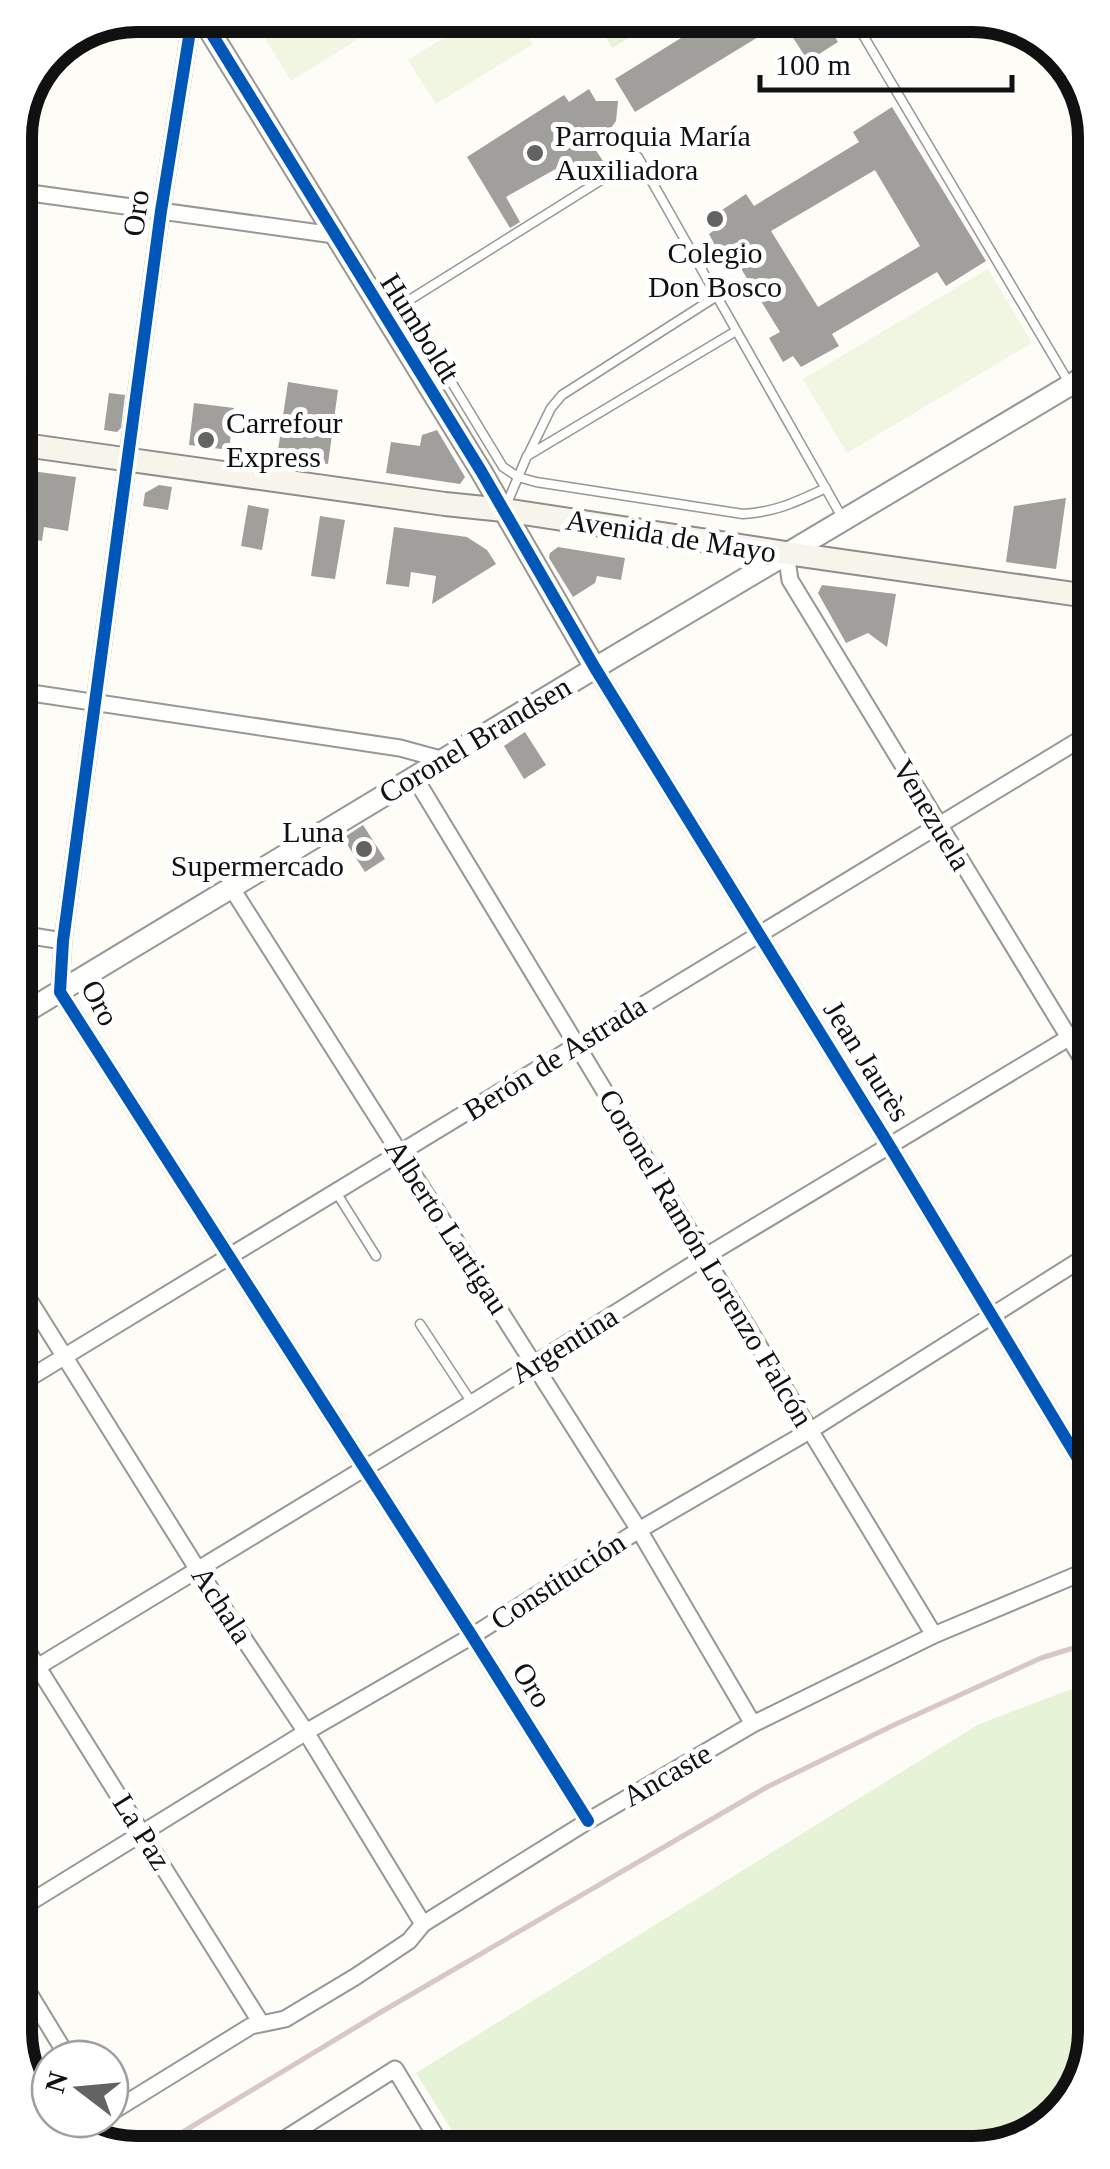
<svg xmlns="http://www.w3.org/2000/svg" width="1110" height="2169" font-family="Georgia,serif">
  <rect width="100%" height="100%" fill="#fdfcf7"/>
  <path fill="#e7f3d7" d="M594,15H667L612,48Z
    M1093,1681L1095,2033L1075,2099L1020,2144L464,2150L416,2073L979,1724Z"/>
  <path fill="#f0f6e1" d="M251,15H397L291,81Z
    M480,15H516L533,44L436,104L408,60Z
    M988,269L1032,343L847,453L803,379Z"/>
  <path fill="#a19f9c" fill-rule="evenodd" d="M718,15H822L838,42L808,61L783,22L635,112L615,79Z
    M589,89L596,101H618L616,121L611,128L616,136L595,149L603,161L578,177L575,171L567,176L561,166L506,197L520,222L510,228L467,157L564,95L569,102Z
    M892,107L986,261L946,286L937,272L832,334L839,346L801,367L793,356L783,362L769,338L780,332L732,254L722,259L709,234L716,229L710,218L746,194L754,206L859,142L853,132ZM875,170L920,246L818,307L771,231Z
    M288,382L338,390L328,464L277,457Z
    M109,393L125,395L121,428L117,432L104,430Z
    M194,403L234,408L229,450L189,445Z
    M437,430L465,477L460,484L386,473L391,442L420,446L422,435Z
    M17,469L76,477L68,531L44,527L42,541L18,537L26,488L17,487Z
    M159,485L172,487L168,510L143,506L145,493Z
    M1066,498L1056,569L1006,562L1014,506Z
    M248,505L269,509L262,550L241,546Z
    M320,516L345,520L335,579L311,576Z
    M394,527L467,537L487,550L496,564L432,604L436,576L411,572L409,587L386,584Z
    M558,547L625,558L621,580L597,576L595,583L573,597L549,558L550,553Z
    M822,585L896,594L887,647L868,633L846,643L818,593Z
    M525,732L546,765L524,779L504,746Z
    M363,825L385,859L365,872L343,838Z"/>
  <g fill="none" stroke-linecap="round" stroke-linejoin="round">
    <defs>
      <path id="service" d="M860,30L1068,381
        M404,304L503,467L518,477L536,482L743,514C776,512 796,502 826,488
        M387,314L638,157L843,519
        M529,453L551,408L562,395L717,296
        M505,508L527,456L736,331
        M336,1192L376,1256
        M420,1324L472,1403"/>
      <path id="minor" d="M196,15L190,31L161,211L63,941L60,992L472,1636L588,1821
        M16,191L334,235
        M786,553L790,580L1090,1072
        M595,668L889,1145L1092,1482
        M18,691L400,748L444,760
        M415,778L934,1635
        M231,887L639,1530L753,1724
        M19,934L63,941
        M21,1287L198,1570L306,1732L423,1924
        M21,1383L1089,734
        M22,1642L261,2023
        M39,1666L472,1403L706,1256L1090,1025
        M24,1906L306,1732L472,1636L639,1530L811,1430L1091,1253
        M24,1985L69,2059
        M110,2113L251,2026L285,2019L355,1977L409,1941L423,1924L588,1821L753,1724L934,1635L1093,1568
        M74,2135L99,2119
        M264,2152L395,2069L444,2150"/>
      <path id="tertiary" d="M200,15L481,471L595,668
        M19,1016L595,668L1087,375"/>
      <path id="secondary" d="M17,444L445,504L504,510L786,553L1088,596"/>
    </defs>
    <use href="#service" stroke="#979795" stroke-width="11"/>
    <use href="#minor" stroke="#979795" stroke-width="19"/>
    <use href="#tertiary" stroke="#979795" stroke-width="24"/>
    <use href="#secondary" stroke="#8e8d8b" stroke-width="26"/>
    <use href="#service" stroke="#fffffe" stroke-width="8"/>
    <use href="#minor" stroke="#fffffe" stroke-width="15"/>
    <use href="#tertiary" stroke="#fffffe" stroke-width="20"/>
    <use href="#secondary" stroke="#f6f4eb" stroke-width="22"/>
    <path stroke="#d9c6c7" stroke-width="5" d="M148,2153L381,2012L767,1787L896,1724L1041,1658L1093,1642"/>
    <defs>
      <path id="cycleway" d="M196,15L190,31L161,211L63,941L60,992L472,1636L588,1821
        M200,15L481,471L595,668L889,1145L1092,1482"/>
    </defs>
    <use href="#cycleway" stroke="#fff" stroke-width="19"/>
    <use href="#cycleway" stroke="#0057b8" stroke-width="12"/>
  </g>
  <g fill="#646362" stroke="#fff" stroke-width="4">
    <circle cx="535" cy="153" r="10"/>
    <circle cx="715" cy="219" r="10"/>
    <circle cx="206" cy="440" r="10"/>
    <circle cx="364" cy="849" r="10"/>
  </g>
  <g text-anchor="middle" stroke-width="10" stroke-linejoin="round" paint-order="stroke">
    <g font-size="30" fill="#111" stroke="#fff" text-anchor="start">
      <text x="555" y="146">Parroquia María<tspan x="555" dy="34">Auxiliadora</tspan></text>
      <text x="715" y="263" text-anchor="middle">Colegio<tspan x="715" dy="34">Don Bosco</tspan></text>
      <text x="226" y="433">Carrefour<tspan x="226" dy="34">Express</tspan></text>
      <text x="344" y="842" text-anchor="end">Luna<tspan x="344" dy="34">Supermercado</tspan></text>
    </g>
    <g font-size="30" fill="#111" stroke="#fff">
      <text transform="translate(136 213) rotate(-82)" y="10">Oro</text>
      <text transform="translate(420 328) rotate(58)" y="10">Humboldt</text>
      <text transform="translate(671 536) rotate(9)" y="10">Avenida de Mayo</text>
      <text transform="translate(475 740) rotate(-31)" y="10">Coronel Brandsen</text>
      <text transform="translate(932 815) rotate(59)" y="10">Venezuela</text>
      <text transform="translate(100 1003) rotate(62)" y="10">Oro</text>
      <text transform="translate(555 1058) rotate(-32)" y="10">Berón de Astrada</text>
      <text transform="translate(867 1061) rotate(58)" y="10">Jean Jaurès</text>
      <text transform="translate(447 1227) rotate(57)" y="10">Alberto Lartigau</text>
      <text transform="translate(706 1258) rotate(59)" y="10">Coronel Ramón Lorenzo Falcón</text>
      <text transform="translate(564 1345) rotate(-32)" y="10">Argentina</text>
      <text transform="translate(558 1581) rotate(-33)" y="10">Constitución</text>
      <text transform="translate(222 1605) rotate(57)" y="10">Achala</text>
      <text transform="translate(532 1685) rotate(58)" y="10">Oro</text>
      <text transform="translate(667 1775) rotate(-30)" y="10">Ancaste</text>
      <text transform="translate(142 1832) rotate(58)" y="10">La Paz</text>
    </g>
  </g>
  <path d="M0 0H1110V2169H0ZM137 32H973A105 105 0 0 1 1078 137V2031A105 105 0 0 1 973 2136H137A105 105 0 0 1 32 2031V137A105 105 0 0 1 137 32Z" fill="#fff" fill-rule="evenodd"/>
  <path fill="none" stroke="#111" stroke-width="12" d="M137 32H973A105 105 0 0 1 1078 137V2031A105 105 0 0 1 973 2136H137A105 105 0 0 1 32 2031V137A105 105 0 0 1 137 32Z"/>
  <g transform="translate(80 2089) rotate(286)"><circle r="48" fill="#ffffff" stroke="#a0a0a0" stroke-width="2.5"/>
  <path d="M0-8L18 38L0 25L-18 38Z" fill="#646362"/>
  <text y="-15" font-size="28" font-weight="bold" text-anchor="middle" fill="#111111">N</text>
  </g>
  <path d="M760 75v15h252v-15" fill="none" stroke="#111111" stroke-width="5"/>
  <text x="775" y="75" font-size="30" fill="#111111" stroke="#ffffff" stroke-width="8" paint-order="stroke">100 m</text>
</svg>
